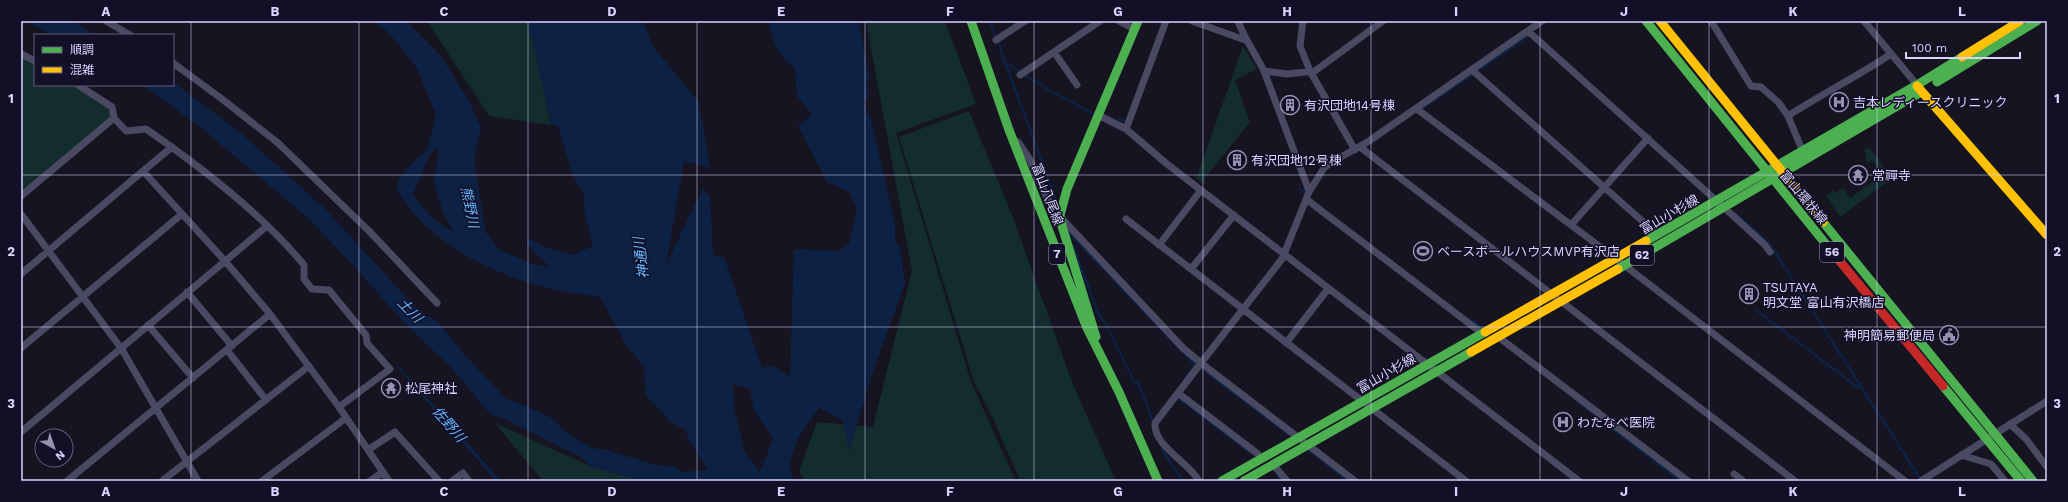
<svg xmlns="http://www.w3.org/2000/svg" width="2068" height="502" font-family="'Work Sans','Noto Sans JP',sans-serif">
  <rect width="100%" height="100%" fill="#161421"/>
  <path fill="#132c2d" d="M427,21H527L534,45L551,125L489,116Z
    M866,21H945L976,104L896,133L971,382L1016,481H804L799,471L817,422L873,427L912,271Z
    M1243,46L1257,69L1235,80L1250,122L1205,178L1204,184L1196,179Z
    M21,58L35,65V85H72L110,108V118L21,192Z
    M969,111L1012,215L1072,382L1116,481H1020L993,418L974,382L899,137Z
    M1869,147L1889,174L1887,175L1890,180L1840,217L1826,196L1833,191L1835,193L1843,188L1850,198L1879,177L1875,171L1878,168L1872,160L1868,163L1865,158L1867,156L1864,151Z
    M495,423L590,466L642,481H543Z"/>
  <path fill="#0d2144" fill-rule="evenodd" d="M25,21H72L95,35H53Z
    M372,21H406L441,56L470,103L481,128L474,159L485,231L499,250L533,264L550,267L527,245V238L550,249L573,255L593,246L584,210V195L572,173L558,125H551L534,45L527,21H643L653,47L699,102L710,168L684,161L666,265L703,188L710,196L713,255L724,257L762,368L773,366L790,377L794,249L838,251L849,244L857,210L849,192L827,182L798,126L812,115L797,96L795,68C776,52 775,45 768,21H859L869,77L867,81L869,98L864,102L871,120L895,224V238L900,249L905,283L872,374L849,451L842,420L819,408L798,438L789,465L794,481H642L590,466L582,458L502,418L491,415L449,365L404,323L355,267L307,217L199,126L143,85H173V82L237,130L281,169L327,211L418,310L437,321L463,353L506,399L526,406L552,418L565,432L592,448L607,450L656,465L675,467L683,472L708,470L690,442L685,429L671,422L646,396L644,367L627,346L600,297C581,294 561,292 543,287C487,272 427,241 397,190L399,180L410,165L427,150L436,115L417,68L389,33ZM439,148L434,182L443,213L454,232C437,224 423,210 413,194L430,154ZM733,384L750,389L754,410L773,439L760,472L745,453L734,409Z
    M399,366L501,481H496L397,367Z"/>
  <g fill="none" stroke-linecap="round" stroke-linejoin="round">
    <path stroke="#0d2144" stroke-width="2.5" d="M990,21L1057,203
      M1003,61L1047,89L1094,114
      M1423,108L1530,35
      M1119,119L1125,121
      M1300,189L1305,192
      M1735,213L1769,243L1921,480
      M1068,232L1195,365L1185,378
      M1073,246L1099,315L1106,324L1135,384L1138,382L1153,421
      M1756,310L1857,387H1861
      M1474,321L1481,327
      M1202,369L1288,434
      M1178,398L1252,454
      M1577,401L1680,481
      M1162,450L1183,481
      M1310,451L1348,481
      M1278,481L1279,477"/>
    <path stroke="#4a4962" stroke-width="7" d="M106,21L130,35
      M1119,21L1134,29
      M1192,21L1245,40
      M1238,21C1245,40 1255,53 1264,71L1309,191
      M1303,21L1300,46L1310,71L1355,150
      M1711,21L1751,86L1761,87L1779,103L1788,116L1803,152
      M1864,21L1917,85
      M1528,31L1729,212L1765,245L1770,252
      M996,40L1025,21
      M1054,52L1077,85
      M21,54L35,61
      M173,63L222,99L278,143L370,232L437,303
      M1472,70L1658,235
      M1264,71L1287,74L1315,71L1383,21
      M1020,75L1100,21
      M78,85L112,107L114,118L126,131L146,129C201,167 262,214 304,265V279L312,289L329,290L366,335L367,343L390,369L339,407
      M1417,109L1611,255L1905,481
      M1098,115L1126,129L1167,164L1579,481
      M1788,116C1822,94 1858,76 1891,54
      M1126,129L1166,21
      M1018,142L1029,158L1052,208L1183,348L1201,363L1282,259L1309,192L1324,168L1334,161L1369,141L1542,21
      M172,147L143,171L225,261L270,314L339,407L389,481
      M1360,147L1795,481
      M21,196L114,118
      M1306,199L1483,334
      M21,214L121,348L198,481
      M1126,219L1466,481
      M1571,225L1648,138
      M1159,245L1201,190
      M1191,269L1234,215
      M21,274L143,171
      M187,292L232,346
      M148,325L193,378
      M1497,336L1688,481
      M1286,343L1328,289
      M21,348L182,214
      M227,350L266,400
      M1178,393L1258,454
      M2010,424L2026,439L2047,467
      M21,432L267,226
      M368,450L395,432L439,481
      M1961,455L1991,464L2005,481
      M1276,468L1287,481
      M1734,474L1743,481
      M67,481L270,314
      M162,481L309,366
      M262,481L346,418
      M370,481L383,472
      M452,481L463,473L469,481
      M1199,481C1189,462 1153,446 1155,423L1201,363L1355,481
      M1921,481L2047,401"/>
    <path stroke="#4caf50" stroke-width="9" d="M971,21L1009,130L1087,328L1119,392L1158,481
      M1646,21L1833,253
      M1937,82L2037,21
      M1823,222L2033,481
      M1646,241L1917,85L1962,57
      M1618,269L1921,92
      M1096,337L1062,226L1060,215L1067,189L1138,21
      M1943,386L2021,481
      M1222,481L1485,332
      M1244,481L1471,352"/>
    <path stroke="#ffc107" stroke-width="9" d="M1660,21L1823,222
      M1962,57L2020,21
      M1917,86L2047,235
      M1485,332L1646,241
      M1471,352L1618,269"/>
    <path stroke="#c62828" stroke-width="9" d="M1833,253L1943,386"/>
  </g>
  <path fill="none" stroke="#d9d4ff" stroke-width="1" stroke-opacity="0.55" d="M191,21V481M359,21V481M528,21V481M697,21V481M865,21V481M1034,21V481M1203,21V481M1371,21V481M1540,21V481M1709,21V481M1877,21V481M21,175H2047M21,327H2047"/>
  <defs>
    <symbol id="hospital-ring" viewBox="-11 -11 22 22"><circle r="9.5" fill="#130f26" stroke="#9591b1" stroke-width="1.5"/><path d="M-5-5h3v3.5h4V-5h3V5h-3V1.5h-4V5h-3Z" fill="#9591b1"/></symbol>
    <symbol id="building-ring" viewBox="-11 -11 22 22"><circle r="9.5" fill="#130f26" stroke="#9591b1" stroke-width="1.5"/><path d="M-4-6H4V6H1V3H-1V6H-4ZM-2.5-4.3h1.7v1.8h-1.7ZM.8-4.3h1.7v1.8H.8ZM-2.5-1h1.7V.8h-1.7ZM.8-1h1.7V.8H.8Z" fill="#9591b1"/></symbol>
    <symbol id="temple-ring" viewBox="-11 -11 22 22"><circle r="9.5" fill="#130f26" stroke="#9591b1" stroke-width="1.5"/><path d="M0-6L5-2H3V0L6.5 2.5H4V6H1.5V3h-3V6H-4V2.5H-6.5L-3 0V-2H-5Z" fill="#9591b1"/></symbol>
    <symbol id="stadium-ring" viewBox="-11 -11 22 22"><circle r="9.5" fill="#130f26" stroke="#9591b1" stroke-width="1.5"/><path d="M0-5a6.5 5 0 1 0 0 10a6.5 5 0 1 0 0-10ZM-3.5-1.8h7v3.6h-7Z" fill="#9591b1"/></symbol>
    <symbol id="civic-ring" viewBox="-11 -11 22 22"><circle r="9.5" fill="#130f26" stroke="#9591b1" stroke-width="1.5"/><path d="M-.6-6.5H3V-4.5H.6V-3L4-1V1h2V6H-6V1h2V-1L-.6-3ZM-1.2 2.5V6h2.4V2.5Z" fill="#9591b1"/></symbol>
  </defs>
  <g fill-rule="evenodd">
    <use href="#hospital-ring" x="1828" y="91" width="22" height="22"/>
    <use href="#building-ring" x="1279" y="94" width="22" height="22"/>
    <use href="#building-ring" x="1226" y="149" width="22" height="22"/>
    <use href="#temple-ring" x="1847" y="164" width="22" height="22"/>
    <use href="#stadium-ring" x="1412" y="240" width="22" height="22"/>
    <use href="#building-ring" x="1738" y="283" width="22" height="22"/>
    <use href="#civic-ring" x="1938" y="324" width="22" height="22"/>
    <use href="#temple-ring" x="380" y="377" width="22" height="22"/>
    <use href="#hospital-ring" x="1552" y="411" width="22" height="22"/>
  </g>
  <g text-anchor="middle" stroke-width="3" stroke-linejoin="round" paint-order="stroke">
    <g fill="#130f26" stroke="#9e99be" stroke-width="1">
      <rect x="1820" y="242" width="24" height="20" rx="3"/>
      <rect x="1049" y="244" width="16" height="20" rx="3"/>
      <rect x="1630" y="245" width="24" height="20" rx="3"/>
    </g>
    <g font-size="12" font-weight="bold" fill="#d9d4ff">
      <text x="1832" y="256">56</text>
      <text x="1057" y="258">7</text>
      <text x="1642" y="259">62</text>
    </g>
    <g font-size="13" fill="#d9d4ff" stroke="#130f26" text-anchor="start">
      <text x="1853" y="107">吉本レディースクリニック</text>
      <text x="1304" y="110">有沢団地14号棟</text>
      <text x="1251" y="165">有沢団地12号棟</text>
      <text x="1872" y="180">常禪寺</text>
      <text x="1437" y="256">ベースボールハウスMVP有沢店</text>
      <text x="1763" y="292">TSUTAYA<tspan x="1763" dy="15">明文堂 富山有沢橋店</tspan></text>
      <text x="1935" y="340" text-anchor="end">神明簡易郵便局</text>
      <text x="405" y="393">松尾神社</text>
      <text x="1577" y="427">わたなべ医院</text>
    </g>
    <g font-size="13" fill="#d9d4ff" stroke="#130f26">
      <text transform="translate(1048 194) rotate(69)" y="5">富山八尾線</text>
      <text transform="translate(1804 197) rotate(50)" y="5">富山環状線</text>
      <text transform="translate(1669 214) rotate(-30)" y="5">富山小杉線</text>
      <text transform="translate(1386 373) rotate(-30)" y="5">富山小杉線</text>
    </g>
    <g font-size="14" font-style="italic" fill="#62b6ff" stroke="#130f26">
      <text transform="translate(470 207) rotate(78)" y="5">熊野川</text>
      <text transform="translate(641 258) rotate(-97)" y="5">神通川</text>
      <text transform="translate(410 310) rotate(46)" y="5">土川</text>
      <text transform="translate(449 424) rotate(49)" y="5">佐野川</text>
    </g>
  </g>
  <rect width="2068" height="502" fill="none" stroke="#130f26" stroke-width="44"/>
  <rect x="34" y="34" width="140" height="52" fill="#130f26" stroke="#625e7d"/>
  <rect x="42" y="47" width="20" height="6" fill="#4caf50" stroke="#625e7d"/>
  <text x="70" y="54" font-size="12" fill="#d9d4ff">順調</text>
  <rect x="42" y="67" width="20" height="6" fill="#ffc107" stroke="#625e7d"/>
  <text x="70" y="74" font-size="12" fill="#d9d4ff">混雑</text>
  <g transform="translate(54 448) rotate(140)"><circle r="19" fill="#130f26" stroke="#625e7d"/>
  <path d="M0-3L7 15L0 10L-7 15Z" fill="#9591b1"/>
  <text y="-6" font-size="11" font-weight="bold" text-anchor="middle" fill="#d9d4ff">N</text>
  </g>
  <path d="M1906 52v6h114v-6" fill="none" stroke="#d9d4ff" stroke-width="2"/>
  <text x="1912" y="52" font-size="12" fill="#d9d4ff" stroke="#130f26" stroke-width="3" paint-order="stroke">100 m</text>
  <rect x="22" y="22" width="2024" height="458" fill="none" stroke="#d9d4ff" stroke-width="1.5"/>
  <g font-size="13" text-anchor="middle" font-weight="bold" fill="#d9d4ff">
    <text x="106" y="16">A</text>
    <text x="275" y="16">B</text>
    <text x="444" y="16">C</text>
    <text x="612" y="16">D</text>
    <text x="781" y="16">E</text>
    <text x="950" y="16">F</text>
    <text x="1118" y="16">G</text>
    <text x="1287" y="16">H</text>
    <text x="1456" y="16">I</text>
    <text x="1624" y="16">J</text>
    <text x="1793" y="16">K</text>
    <text x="1962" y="16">L</text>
    <text x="11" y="103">1</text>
    <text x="2057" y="103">1</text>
    <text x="11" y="256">2</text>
    <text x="2057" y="256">2</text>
    <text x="11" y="408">3</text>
    <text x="2057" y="408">3</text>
    <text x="106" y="496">A</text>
    <text x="275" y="496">B</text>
    <text x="444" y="496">C</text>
    <text x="612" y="496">D</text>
    <text x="781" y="496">E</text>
    <text x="950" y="496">F</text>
    <text x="1118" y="496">G</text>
    <text x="1287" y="496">H</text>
    <text x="1456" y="496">I</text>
    <text x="1624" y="496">J</text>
    <text x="1793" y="496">K</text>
    <text x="1962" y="496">L</text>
  </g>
</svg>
